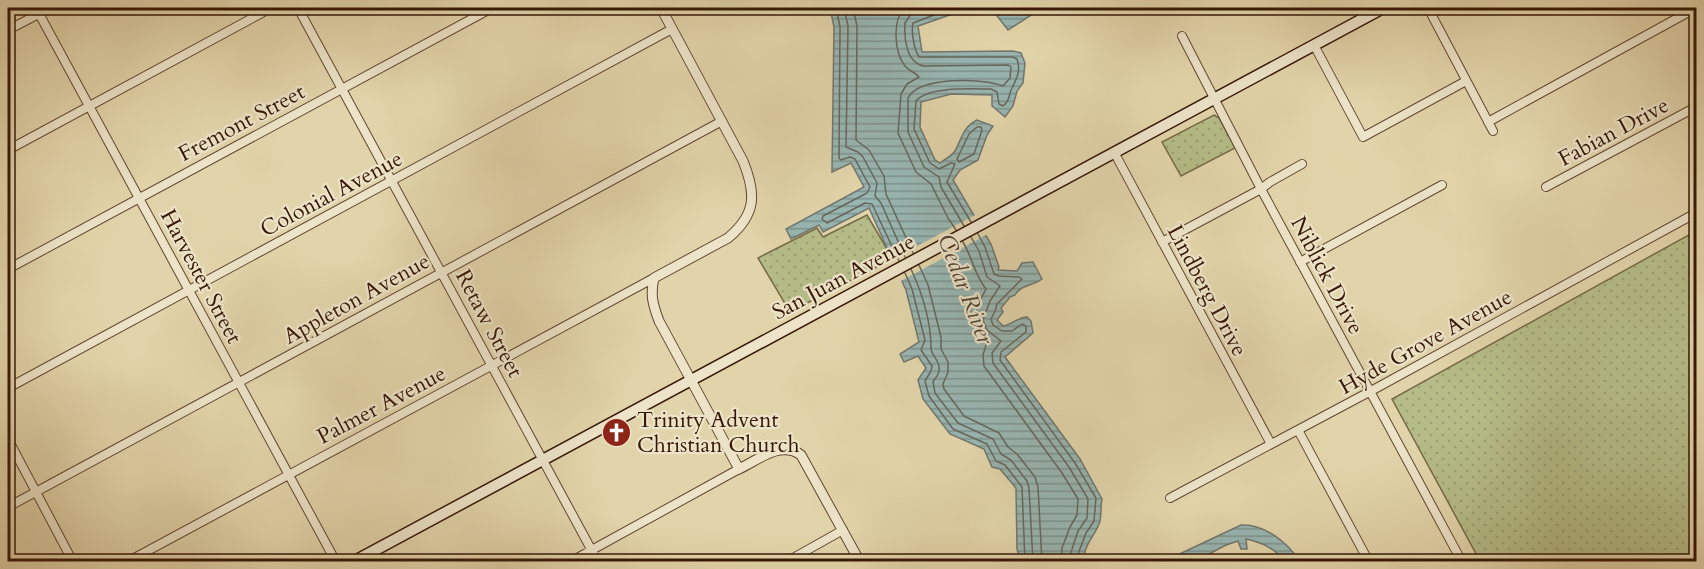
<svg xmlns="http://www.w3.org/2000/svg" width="1704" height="569" font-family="Cardo,serif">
  <defs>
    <pattern id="grass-dots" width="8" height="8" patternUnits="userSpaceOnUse" patternTransform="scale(1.5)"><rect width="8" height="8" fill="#b5bc87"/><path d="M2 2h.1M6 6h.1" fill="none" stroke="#9ca173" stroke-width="1.8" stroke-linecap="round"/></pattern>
    <pattern id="water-rules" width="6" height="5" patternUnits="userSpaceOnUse" patternTransform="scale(1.5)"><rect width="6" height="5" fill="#98b6b2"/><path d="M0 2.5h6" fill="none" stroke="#7d938f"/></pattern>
  </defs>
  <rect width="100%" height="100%" fill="#e2d4aa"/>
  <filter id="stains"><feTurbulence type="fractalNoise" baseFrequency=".00333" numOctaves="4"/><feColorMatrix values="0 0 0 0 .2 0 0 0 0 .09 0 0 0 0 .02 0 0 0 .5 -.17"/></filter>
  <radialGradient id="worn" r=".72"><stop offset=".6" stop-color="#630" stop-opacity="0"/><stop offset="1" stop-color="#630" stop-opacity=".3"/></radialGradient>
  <path fill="url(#grass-dots)" stroke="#766a47" stroke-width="1.5" d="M1214,115L1219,118L1235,148L1181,176L1162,142Z
    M867,215L887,249L883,254L884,263L790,312L758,258L817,228L823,237Z
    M1696,231V561H1480L1392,399Z"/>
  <path fill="url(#water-rules)" stroke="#71766e" stroke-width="1.5" d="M830,8H970L918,26L922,52L1013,51L1021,53L1025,63L1023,83L1017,91L1013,106L1005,117L992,106V95L951,94L921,102L920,127L935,160L940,163C945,159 952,156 955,151C962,138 963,127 977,120L993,126L987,135L978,160L960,170L953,180L991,244L999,267L998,270L1017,271L1022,263L1033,262L1042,279C1033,286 1020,285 1015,295L1010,297L1001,308L1003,312L997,320L1003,326C1012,325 1018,317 1027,317L1031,321L1033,333L1005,357L1080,459L1102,499C1100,507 1102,517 1099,524C1094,537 1083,546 1084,561H1020L1017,549L1016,488L1000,469L992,467L984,449L950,434L923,399L918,380L926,368L918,356L904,362L900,354L919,342L906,290L869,208L823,232L819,225L791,239L786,229L864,187L851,163L832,172L834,27Z
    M991,8H1034L1036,12L1008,30Z
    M1241,525C1266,524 1287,543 1300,561H1285C1273,548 1264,543 1246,539L1247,549H1241L1238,541L1226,545L1196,561H1171V558Z"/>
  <path fill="#e2d4aa" d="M977,214L988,234L899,282L889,261Z"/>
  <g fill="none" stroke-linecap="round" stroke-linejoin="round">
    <path stroke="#68665c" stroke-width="1.5" d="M836,8L840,27L839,158L841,160L850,157L855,159L870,187L867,193L823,216L822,219L827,223L865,203L872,204L899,261
      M844,8L848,26L846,147L858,152L863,157L877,183L875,196L881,203L905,257
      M853,8L857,26L856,140L869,150L884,176L886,194L913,253
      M905,8C892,19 894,52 905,66C909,71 915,72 919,77L907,84L901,94L898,133L916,172L931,184L948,218L956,230
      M929,8L911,14L905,23C904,38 906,62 923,66L1008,65L1011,67L1010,78L1003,86C984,78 919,76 908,98V132L924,167L939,177L941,187L964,226
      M952,8L913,23C911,32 914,49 919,57H1013L1017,59C1021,70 1017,78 1012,88C1008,95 1011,100 1003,106L999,104L997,92L991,89C974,89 927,86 916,101L914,129L930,163L939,169L951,163L955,164L947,182L971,222
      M977,127H981L982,130L974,154L959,162L957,159L969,134Z
      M978,234L985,247L994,274L999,276L1019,277L1022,279L997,304L995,311L991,319L993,325L1002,331H1012L1022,324L1026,326V332L1001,352L1000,360L1075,463L1096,498L1094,521L1086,533L1078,554V562
      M971,237L979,251L987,277L1000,286L990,301L983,320L987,330L1001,341L992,353L993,363L1069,467L1088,499L1087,518L1078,531L1071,552L1070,562
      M963,242C972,257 975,276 986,289C974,311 969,323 987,342L983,355L984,366L1062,473L1078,499L1077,515L1070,527L1062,548L1061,562
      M919,265L928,285L941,337V349L948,362V372L943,384L944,389L964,416L999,433L1008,447L1017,454L1035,477L1038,487L1042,562
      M911,269C922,293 931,322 931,348C931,356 941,361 939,370C939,375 935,378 933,382L935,393L958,423L993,439L1001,454L1011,460L1027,481L1029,488L1033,562
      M905,273L912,289L925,340L921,350L932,366L931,371L925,381L929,396L953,429L987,444L996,461L1005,465L1022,487L1025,562"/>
    <defs>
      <path id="minor" d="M36,8L336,562
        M298,8L598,562
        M1428,8L1493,131
        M8,30L50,8
        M1182,36L1261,189L1462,562
        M1314,45L1363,137L1466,81
        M1488,122L1696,8
        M8,150L271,8
        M1114,152L1271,444
        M1546,187L1696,107
        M1162,242L1261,189L1270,182L1302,164
        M1300,262L1442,185
        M8,269L492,8
        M8,388L672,29
        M1298,430L1369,562
        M8,439L73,562
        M1170,498L1371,391L1696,213
        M8,507L722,121
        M127,562L654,278
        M570,562L739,469
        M786,562L843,530"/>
      <path id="tertiary" d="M661,8L743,161C756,193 757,214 728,238L654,278C650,295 653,305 659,321L739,469C758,460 781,440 801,455L860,562"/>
      <path id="secondary" d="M353,562L1383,8"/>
    </defs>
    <use href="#minor" stroke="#624630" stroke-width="10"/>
    <use href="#tertiary" stroke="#624630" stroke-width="11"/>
    <use href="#secondary" stroke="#371707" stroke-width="13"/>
    <use href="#minor" stroke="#ece3c8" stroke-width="8"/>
    <use href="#tertiary" stroke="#ece3c8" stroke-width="9"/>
    <use href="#secondary" stroke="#ece3c8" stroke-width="10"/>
  </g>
  <defs>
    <symbol id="church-disc" viewBox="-11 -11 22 22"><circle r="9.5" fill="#8f2418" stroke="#ece3c8"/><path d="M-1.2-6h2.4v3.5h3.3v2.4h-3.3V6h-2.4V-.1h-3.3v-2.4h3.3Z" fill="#fff"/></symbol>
  </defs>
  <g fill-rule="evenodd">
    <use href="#church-disc" x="600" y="416" width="33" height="33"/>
  </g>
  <g text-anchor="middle" stroke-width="4.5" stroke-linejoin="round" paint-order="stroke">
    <g font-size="22" fill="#371707" stroke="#ece3c8">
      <text transform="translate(241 122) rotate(-28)" y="8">Fremont Street</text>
      <text transform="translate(1613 131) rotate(-28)" y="8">Fabian Drive</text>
      <text transform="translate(331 193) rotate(-28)" y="8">Colonial Avenue</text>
      <text transform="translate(1328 275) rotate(62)" y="8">Niblick Drive</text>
      <text transform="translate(202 276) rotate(62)" y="8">Harvester Street</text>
      <text transform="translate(843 276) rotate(-28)" y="8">San Juan Avenue</text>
      <text transform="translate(1208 290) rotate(62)" y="8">Lindberg Drive</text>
      <text transform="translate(356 298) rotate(-29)" y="8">Appleton Avenue</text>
      <text transform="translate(490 323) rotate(62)" y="8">Retaw Street</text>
      <text transform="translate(1425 341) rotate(-29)" y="8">Hyde Grove Avenue</text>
      <text transform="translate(381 404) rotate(-28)" y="8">Palmer Avenue</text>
    </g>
    <g font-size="22" fill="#371707" stroke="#ece3c8" text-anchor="start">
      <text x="637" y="427">Trinity Advent<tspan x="637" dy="25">Christian Church</tspan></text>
    </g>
    <g font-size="24" font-style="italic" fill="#54473a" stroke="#ece3c8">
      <text transform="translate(966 289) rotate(69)" y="8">Cedar River</text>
    </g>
  </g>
  <rect width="1704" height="569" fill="none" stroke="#e2d4aa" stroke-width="30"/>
  <rect x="9" y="9" width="1686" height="551" fill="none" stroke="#371707" stroke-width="3"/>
  <rect x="15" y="15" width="1674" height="539" fill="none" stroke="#371707" stroke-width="1.5"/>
  <rect width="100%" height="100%" filter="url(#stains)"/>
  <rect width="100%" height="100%" fill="url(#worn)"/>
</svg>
